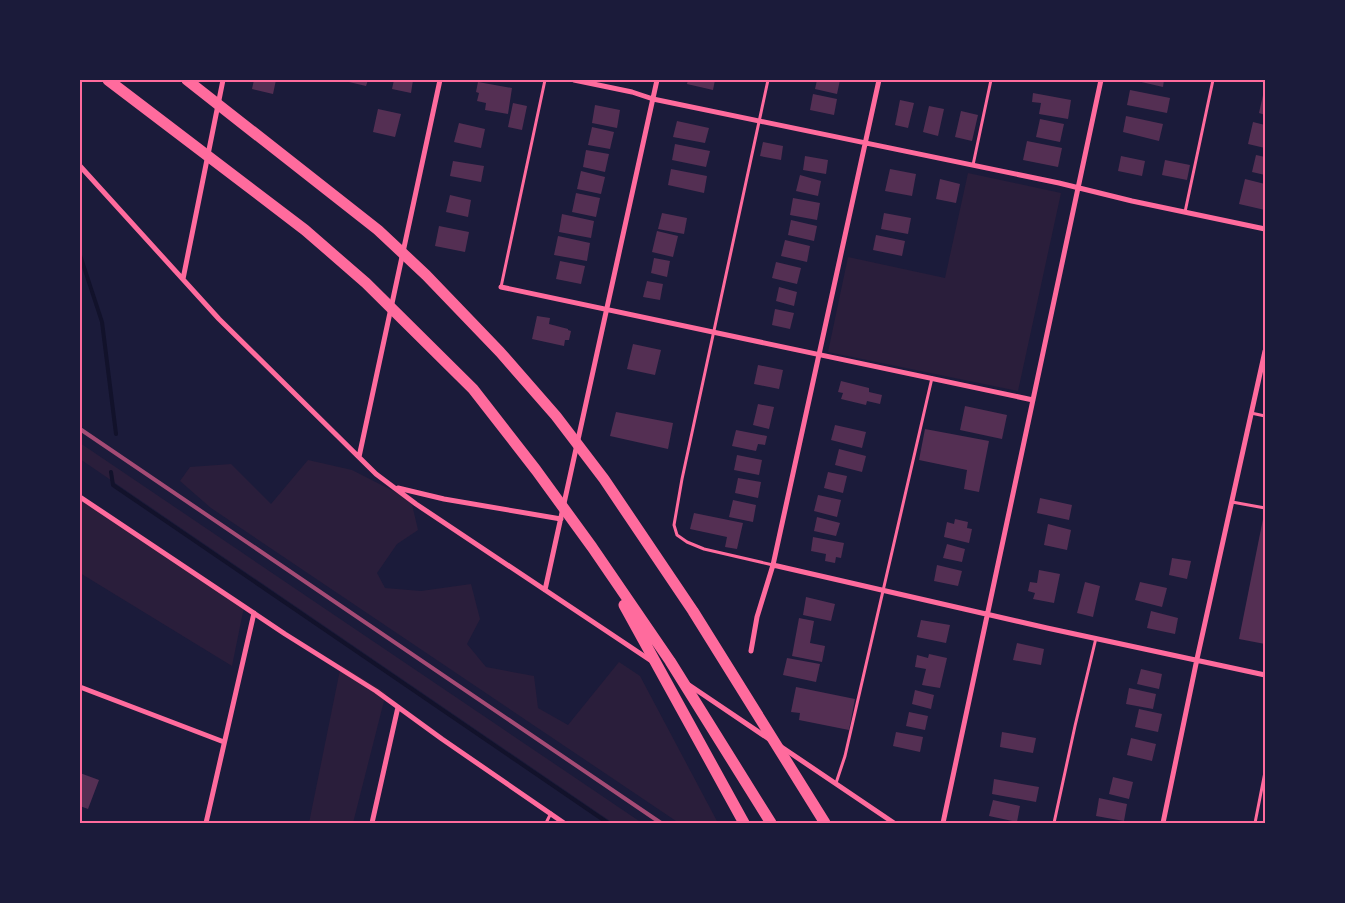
<svg xmlns="http://www.w3.org/2000/svg" width="1345" height="903" font-family="'Exo 2',sans-serif">
  <rect width="100%" height="100%" fill="#1b1b3a"/>
  <path fill="#2a1e3b" d="M968,173L1061,193L1018,391L828,352L848,257L945,278Z
    M80,443L642,823H613L80,459Z
    M308,460L352,470L411,500L418,530L397,544L377,573L385,588L421,591L471,584L480,619L467,644L486,667L534,676L538,708L568,725L619,662L640,676L718,823H679L211,508L180,481L190,467L231,464L271,504Z
    M80,495L244,607L232,666L80,573Z
    M341,665L386,693L353,823H309Z"/>
  <g fill="none" stroke-linecap="round" stroke-linejoin="round">
    <path stroke="#12122b" stroke-width="4" d="M80,255L102,322L116,434
      M111,472L113,485L608,823"/>
  </g>
  <path fill="#542f53" d="M254,80H276L273,94L252,89Z
    M350,80H368L366,86L349,82Z
    M394,80H413L411,93L392,89Z
    M688,80H715L713,90L687,84Z
    M817,80H840L837,94L815,89Z
    M1133,80H1164L1163,87Z
    M478,82L512,88L508,114L485,110L486,103L477,101L479,93L476,92Z
    M1130,90L1170,98L1167,113L1127,105Z
    M1033,93L1071,100L1068,119L1039,114L1041,103L1032,102Z
    M813,94L837,99L834,115L810,110Z
    M1263,95H1265V115L1259,113Z
    M900,100L914,103L908,128L895,125Z
    M513,103L527,106L522,130L508,127Z
    M595,105L620,110L617,128L592,123Z
    M929,106L944,109L938,136L923,132Z
    M378,109L401,114L395,137L373,132Z
    M961,111L978,115L972,141L955,137Z
    M1126,116L1163,124L1159,141L1123,132Z
    M1040,119L1064,124L1060,142L1036,137Z
    M677,121L709,128L705,143L673,137Z
    M1253,122L1265,125V148L1248,144Z
    M459,123L485,129L481,148L454,142Z
    M592,127L614,132L610,149L588,145Z
    M1027,141L1062,148L1058,167L1023,160Z
    M763,142L783,146L781,160L760,156Z
    M675,144L710,151L706,167L672,160Z
    M586,150L609,154L605,172L583,167Z
    M1256,155L1265,157V175L1252,172Z
    M805,156L828,160L826,174L803,170Z
    M1121,156L1145,161L1142,176L1118,171Z
    M1165,160L1190,165L1187,180L1162,175Z
    M453,161L484,166L481,182L450,176Z
    M671,169L707,176L704,193L668,185Z
    M890,169L916,174L912,196L885,191Z
    M581,171L605,177L601,194L577,189Z
    M800,175L821,181L818,196L796,191Z
    M940,179L960,184L956,203L936,199Z
    M1245,179L1265,184V210L1239,204Z
    M576,193L600,198L596,217L572,212Z
    M450,195L471,200L468,217L446,212Z
    M793,198L820,203L817,220L790,215Z
    M662,213L687,218L684,234L658,229Z
    M884,213L911,218L908,234L881,229Z
    M562,214L594,221L591,238L559,232Z
    M791,220L817,226L814,241L788,235Z
    M439,226L469,232L465,252L435,246Z
    M657,231L678,236L673,257L652,252Z
    M876,235L905,241L902,256L873,250Z
    M558,236L590,243L587,261L554,255Z
    M785,240L810,246L807,262L781,256Z
    M654,258L670,261L667,277L651,273Z
    M560,261L585,266L581,284L556,279Z
    M776,262L801,268L797,284L772,278Z
    M647,281L663,284L660,300L643,297Z
    M779,287L797,292L794,306L776,301Z
    M775,309L794,313L790,329L772,325Z
    M537,316L550,318L549,324L568,329V330L571,331L569,340H565L564,346L532,339Z
    M633,344L661,350L655,375L627,369Z
    M758,365L783,370L779,389L754,384Z
    M841,381L869,388V392L882,395L880,404L867,401L866,405L841,399L843,393L838,392Z
    M758,404L774,407L769,429L753,425Z
    M965,406L1007,415L1002,439L960,430Z
    M616,412L673,423L668,449L610,436Z
    M835,425L866,432L862,448L831,440Z
    M925,429L989,441L979,492L964,489L967,470L919,460Z
    M736,430L767,436L765,445L758,444L756,451L732,446Z
    M839,449L866,456L862,472L835,465Z
    M737,455L762,460L759,475L734,470Z
    M828,472L847,476L843,493L824,488Z
    M738,478L761,482L758,498L735,493Z
    M818,495L841,500L837,517L814,511Z
    M1040,498L1072,505L1069,520L1037,513Z
    M733,500L756,505L753,522L729,517Z
    M694,513L743,523L737,549L725,547L727,537L690,529Z
    M1264,514H1265V644L1239,639Z
    M817,517L840,523L836,536L814,531Z
    M955,519L968,522L967,528L972,529L969,543L944,537L947,522L954,524Z
    M1048,524L1071,530L1067,550L1044,545Z
    M813,537L844,543L841,558L836,557L835,563L825,561L826,554L811,551Z
    M947,544L965,549L962,562L943,558Z
    M1172,558L1191,561L1187,579L1169,575Z
    M937,565L962,571L958,586L934,581Z
    M1039,570L1060,574L1054,603L1033,599L1035,593L1028,591L1030,582L1037,583Z
    M1085,582L1100,586L1093,617L1077,613Z
    M1140,582L1167,588L1162,607L1135,600Z
    M806,597L835,604L831,621L803,615Z
    M1151,611L1178,618L1175,634L1147,628Z
    M799,618L814,621L810,643L825,646L822,662L792,656Z
    M921,620L950,625L946,643L917,637Z
    M1017,643L1044,649L1041,665L1013,660Z
    M929,654L947,658L940,688L922,685L926,669L915,667L917,655L928,658Z
    M787,658L820,664L816,682L783,675Z
    M1141,669L1162,674L1159,689L1137,684Z
    M796,687L855,699L849,730L799,720L800,713L791,712Z
    M1129,688L1156,694L1153,709L1126,704Z
    M915,690L934,695L931,709L912,704Z
    M1139,709L1162,714L1158,732L1135,727Z
    M909,712L928,716L925,730L906,726Z
    M896,732L923,737L920,752L893,746Z
    M1002,732L1036,738L1033,753L1000,747Z
    M1131,738L1156,744L1152,761L1127,755Z
    M80,773L99,780L88,809L80,806Z
    M1113,777L1133,782L1129,799L1109,794Z
    M994,779L1039,787L1036,802L992,794Z
    M1099,798L1127,804L1124,821L1096,816Z
    M993,800L1020,806L1017,822L989,816Z"/>
  <g fill="none" stroke-linecap="round" stroke-linejoin="round">
    <path stroke="#ff6b9d" stroke-width="3" d="M768,80L682,479L674,525L677,535L687,542L704,549L773,565
      M973,165L991,80
      M1185,212L1213,80
      M501,287L545,80
      M1251,413L1265,416
      M1232,502L1265,508
      M836,783L845,756L932,378
      M546,823L551,813
      M1054,823L1075,726L1096,638
      M1255,823L1265,772"/>
    <path stroke="#ff6b9d" stroke-width="5" d="M574,80L632,92L653,99L1059,183L1132,201L1265,229
      M80,166L219,319L376,474L416,504L650,660
      M183,279L223,80
      M501,287L1033,400
      M359,457L440,80
      M398,488L444,499L561,519
      M80,497L285,634L376,691L442,739L564,823
      M773,565L1047,628L1265,675
      M545,590L657,80
      M751,651L757,617L773,565L879,80
      M689,685L769,739
      M80,687L224,742
      M780,746L894,823
      M206,823L254,613
      M372,823L398,707
      M943,823L1101,80
      M1163,823L1197,659L1265,351"/>
    <path stroke="#ff6b9d" stroke-width="11" d="M108,80L305,230L366,283L473,389L536,470L592,547L670,661L771,823
      M187,80L378,230L426,275L500,352L556,416L604,479L693,611L825,823
      M624,605L744,823"/>
    <path stroke="#a44b75" stroke-width="4" d="M80,429L661,823"/>
  </g>
  <rect width="1345" height="903" fill="none" stroke="#1b1b3a" stroke-width="162"/>
  <rect x="81" y="81" width="1183" height="741" fill="none" stroke="#ff6b9d" stroke-width="2"/>
</svg>
